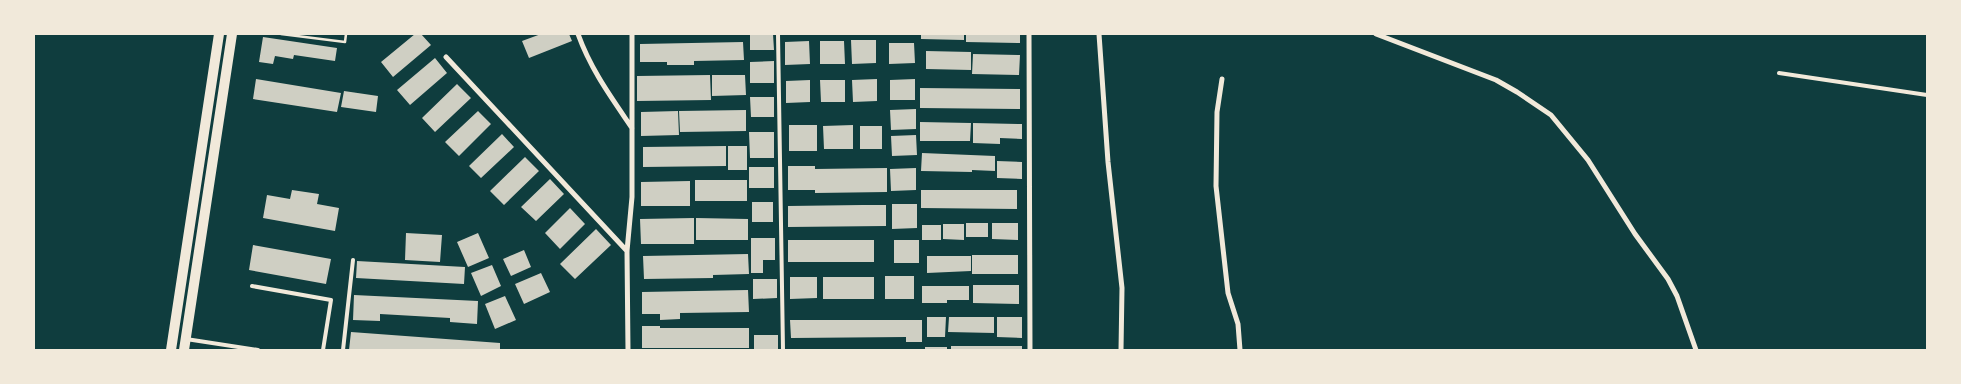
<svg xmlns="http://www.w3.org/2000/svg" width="1961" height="384" font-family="'DejaVu Sans',sans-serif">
  <rect width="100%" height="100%" fill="#0f3d3e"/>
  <path fill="#cfcfc3" d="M415,34H421L431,45L393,77L381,62Z
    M541,34H569L572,41L529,58L522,41Z
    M750,34H773L774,50H750Z
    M921,34H964V40L921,39Z
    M966,34H1020V43L966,42Z
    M263,37L337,48L335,61L294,55L293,59L275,56L273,64L259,62Z
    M851,40H876V63L852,64Z
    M809,41L810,64L785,65V42Z
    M820,41H844L845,64H820Z
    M743,42L744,60L694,61V65H667V62H640V44Z
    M889,43H914L915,63L889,64Z
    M926,51L971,52V70L926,69Z
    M973,54L1020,55L1019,75L972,74Z
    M435,58L447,73L410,105L397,90Z
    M774,61V83H750V62Z
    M710,75L711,100L637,101V76Z
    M712,75H745L746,95L712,96Z
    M256,79L341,93L337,112L253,99Z
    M877,79V101L853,102L852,80Z
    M915,79V100H890V80Z
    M810,80V102L786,103V81Z
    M820,80H845V102H821Z
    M457,84L471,98L435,132L422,118Z
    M920,88L1020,89V109L920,108Z
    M344,91L378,96L376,112L341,107Z
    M750,97H774V117H751Z
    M916,109V129L891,130L890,110Z
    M746,110V131L680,132L679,111Z
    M478,111L491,124L459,156L445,142Z
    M678,111L679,135L641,136V112Z
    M920,122L971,123L970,141H920Z
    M973,123L1022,124V139L1000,138V144L973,143Z
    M789,125H817V151H789Z
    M853,125V149H824L823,126Z
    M860,126H882V149H860Z
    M749,132H774V158H750Z
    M502,134L514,147L481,178L469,166Z
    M916,135L917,155L892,156L891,136Z
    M726,146V166L643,167V147Z
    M728,146H747V170H728Z
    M922,153L995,156V171L972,170V172L921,171Z
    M525,157L539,171L504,205L490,191Z
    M997,161L1022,162V179L997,178Z
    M788,166H815V169L887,168V192L815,193V190H788Z
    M749,167H774V188H749Z
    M916,168V190L891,191L890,169Z
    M550,179L564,194L536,221L521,207Z
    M695,180H747V201H695Z
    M690,181V206H641V182Z
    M292,190L319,194L317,204L339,208L335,231L263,218L267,195L290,199Z
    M921,190H1017V209L921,208Z
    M752,202H773V222H752Z
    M892,204H917V228L892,229Z
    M862,205H886V226L788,227V206Z
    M570,208L585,224L560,249L545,233Z
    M694,218V244H641L640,219Z
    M696,218L748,219V240H696Z
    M966,223H988V237H966Z
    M992,223H1018V240L992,239Z
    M943,224H964V240L943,239Z
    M922,225H941V240H922Z
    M596,229L611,245L575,279L560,264Z
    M406,233L442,235L440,262L405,260Z
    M478,233L489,258L468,267L457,242Z
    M751,238H775V260H763V273H751Z
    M788,240H874V262H788Z
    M894,240H919V263H894Z
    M253,245L331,259L326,284L249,270Z
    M524,250L531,267L511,276L503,259Z
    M748,254L749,274L713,275V278L644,279L643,256Z
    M972,255H1018V274H972Z
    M927,256H971V271L927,273Z
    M357,261L465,267L464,284L356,278Z
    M492,265L501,286L481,296L471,273Z
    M541,273L550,292L524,304L515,284Z
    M885,276H914V299H885Z
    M790,277H817V298L790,299Z
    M823,277H874V299H823Z
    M753,279H777V298L753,299Z
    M973,285H1019V304L973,303Z
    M922,286H969V300H947V303H922Z
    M748,290L749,312L680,313V319L660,320V314H642V292Z
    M354,295L478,301L477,324L450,322V318L380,314V321L353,320Z
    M505,296L516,320L495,329L485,304Z
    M927,317H946L945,337H927Z
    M949,317H994V333L948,332Z
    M997,317H1022V338L997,337Z
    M790,320H922V342H906V337L791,338Z
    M642,326H660V328H749V348H642Z
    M351,332L500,343V350H349Z
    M754,335H778V350H754Z
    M951,346H1022V350H951Z
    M925,347H947V350H925Z"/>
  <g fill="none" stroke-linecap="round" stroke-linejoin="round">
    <path stroke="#f1e9da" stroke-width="2.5" d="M281,34L345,42L346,34"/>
    <path stroke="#f1e9da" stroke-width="4" d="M778,34L783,350
      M1779,73L1927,95
      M252,286L331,300L323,350
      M186,339L258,350
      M343,350L353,260"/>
    <path stroke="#f1e9da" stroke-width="5" d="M578,34C591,70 611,97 632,128
      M1029,34L1030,350
      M1099,34L1108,162L1122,288L1121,350
      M1376,34L1496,80L1517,92L1551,115L1588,160L1635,234L1668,279L1677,296L1696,350
      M446,57L627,251
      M1222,79L1217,112L1216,186L1228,293L1238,324L1240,350
      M628,350L627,251L632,197V34"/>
    <path stroke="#f1e9da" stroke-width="10" d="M171,350L219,34
      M184,350L232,34"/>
  </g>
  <rect width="1961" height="384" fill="none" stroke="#f1e9da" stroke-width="70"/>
</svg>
